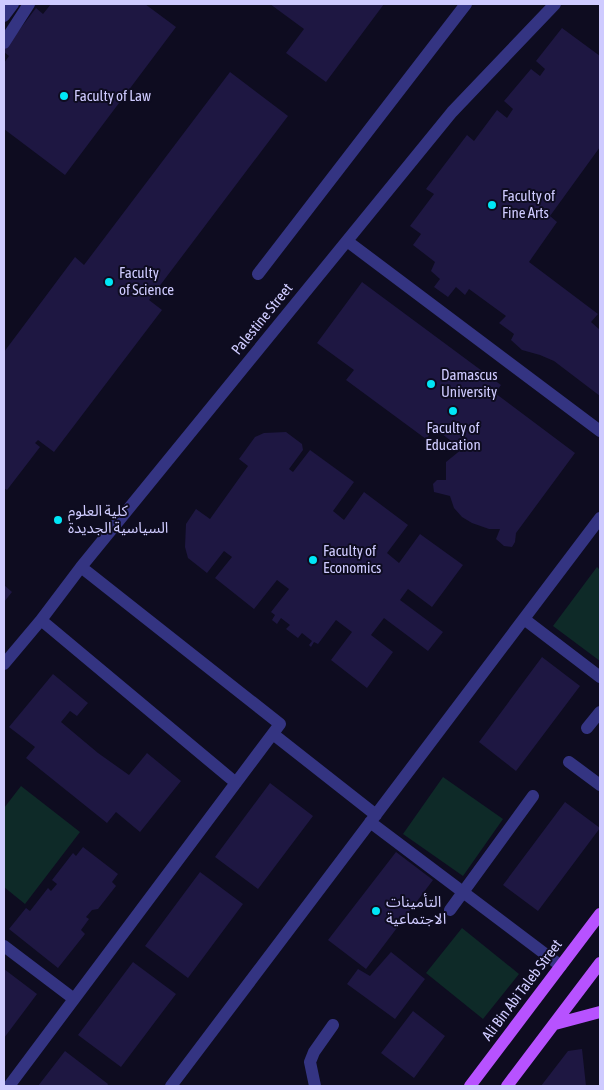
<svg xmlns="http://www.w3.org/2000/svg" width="604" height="1090" font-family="'Asap Condensed','Noto Sans Arabic',sans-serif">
  <rect width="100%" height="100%" fill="#0e0c20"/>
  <path fill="#0e2a28" d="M597,567L600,570V661L553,626Z
    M443,777L503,819L463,876L403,834Z
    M21,786L80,832L25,904L4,887V808Z
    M462,928L519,974L483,1019L426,973Z"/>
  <path fill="#1e1742" d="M51,4H145L176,27L65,175L4,129V63L9,56L4,52V50L36,8L43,14Z
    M270,4H384L326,82L286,53L304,29Z
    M562,28L600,56V147L550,216L557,222L529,262L598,314L591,322L600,330V396L554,361L540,355L522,350L511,340L514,334L499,323L506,316L469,289L465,295L456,287L448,297L434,287L440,279L431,271L435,262L413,245L421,234L410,226L434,194L426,189L467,135L474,141L497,110L507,118L513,109L504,101L531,69L540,76L545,69L536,61Z
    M230,72L288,116L149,300L162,310L54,452L38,440L35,443L40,447L7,490L4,488V352L75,257L84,265Z
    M362,282L501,385L495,393L575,453L516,533L515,542L512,547L504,546L496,539L500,529H489L472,523L462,517L454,508L450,496L434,492L433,484L437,480H446V462L462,449L434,428L426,439L346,380L354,370L317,343Z
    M286,432L302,444L303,450L289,469L293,472L310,450L354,482L333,511L344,520L364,492L408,525L387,553L399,563L420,534L463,565L432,607L408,589L400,600L443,632L428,651L384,618L371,635L393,652L367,688L331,660L352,632L336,620L318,644L314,642L311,647L309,645L312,641L302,633L298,638L286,629L290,625L281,618L277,624L272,620L275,615L271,612L289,589L277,580L254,609L215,578L232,557L224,551L207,573L188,558L185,547L186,524L196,509L210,519L248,466L239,459L255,437L264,433Z
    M4,585L12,592L4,602Z
    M542,657L580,686L516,771L479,742Z
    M53,674L88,703L77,716L70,711L61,722L98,753L129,775L147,753L181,781L140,832L116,812L107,823L26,758L35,747L9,727Z
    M270,783L313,816L258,889L215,857Z
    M565,802L600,828L538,911L503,885Z
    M83,847L118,874L112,882L116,886L98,909L92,910L86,917L89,919L81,930L85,934L58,968L9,929L26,908L30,911L48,888L51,891L57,884L52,880L73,853L76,856Z
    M396,852L433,880L366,969L328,940Z
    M200,872L243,904L188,978L145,946Z
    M391,952L425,979L395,1019L347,984L358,969L370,976Z
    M133,962L176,994L121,1067L78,1035Z
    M4,969L37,994L4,1038Z
    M413,1011L445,1036L414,1078L381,1053Z
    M582,1049L586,1086H541L568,1051Z
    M65,1051L108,1084L107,1086H38Z"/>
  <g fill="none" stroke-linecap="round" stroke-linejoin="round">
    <path stroke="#343482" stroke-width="12" d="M4,16L13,4
      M4,43L29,4
      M347,241L600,431
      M258,274L466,4
      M524,619L600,677
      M41,620L236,783
      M4,664L41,620L81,567L452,112L555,4
      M587,728L600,712
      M273,734L376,815
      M569,762L600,785
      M370,822L561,966
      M450,910L533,796
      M4,946L74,999
      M9,1086L280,724L81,567
      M171,1086L600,518
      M315,1086L310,1062L314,1052L333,1025"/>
    <path stroke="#b752ff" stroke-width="12" d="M555,1024L600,1012
      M470,1086L600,914
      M507,1086L600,963"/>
  </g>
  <g fill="#00e7f6" stroke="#0e0c20" stroke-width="2">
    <circle cx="64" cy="96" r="5"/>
    <circle cx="492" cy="205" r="5"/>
    <circle cx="109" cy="282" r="5"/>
    <circle cx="431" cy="384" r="5"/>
    <circle cx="453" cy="411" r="5"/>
    <circle cx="58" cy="520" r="5"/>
    <circle cx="313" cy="560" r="5"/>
    <circle cx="376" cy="911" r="5"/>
  </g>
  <g text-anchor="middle" stroke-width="4" stroke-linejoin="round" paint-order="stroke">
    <g font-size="15" fill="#cfcbff" stroke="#0e0c20" text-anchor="start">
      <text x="74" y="101">Faculty of Law</text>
      <text x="502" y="201">Faculty of<tspan x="502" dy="17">Fine Arts</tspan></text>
      <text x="119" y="278">Faculty<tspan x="119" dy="17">of Science</tspan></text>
      <text x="441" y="380">Damascus<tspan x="441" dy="17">University</tspan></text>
      <text x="453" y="433" text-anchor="middle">Faculty of<tspan x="453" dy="17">Education</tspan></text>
      <text x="68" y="516">كلية العلوم<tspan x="68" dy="17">السياسية الجديدة</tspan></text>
      <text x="323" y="556">Faculty of<tspan x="323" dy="17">Economics</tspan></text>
      <text x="386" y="907">التأمينات<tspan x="386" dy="17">الاجتماعية</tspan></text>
    </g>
    <g font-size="15" fill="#cfcbff" stroke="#0e0c20">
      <text transform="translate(262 319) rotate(-51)" y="5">Palestine Street</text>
      <text transform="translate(522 990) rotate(-53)" y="5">Ali Bin Abi Taleb Street</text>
    </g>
  </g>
  <rect width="604" height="1090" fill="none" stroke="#cfcbff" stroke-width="10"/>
</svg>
